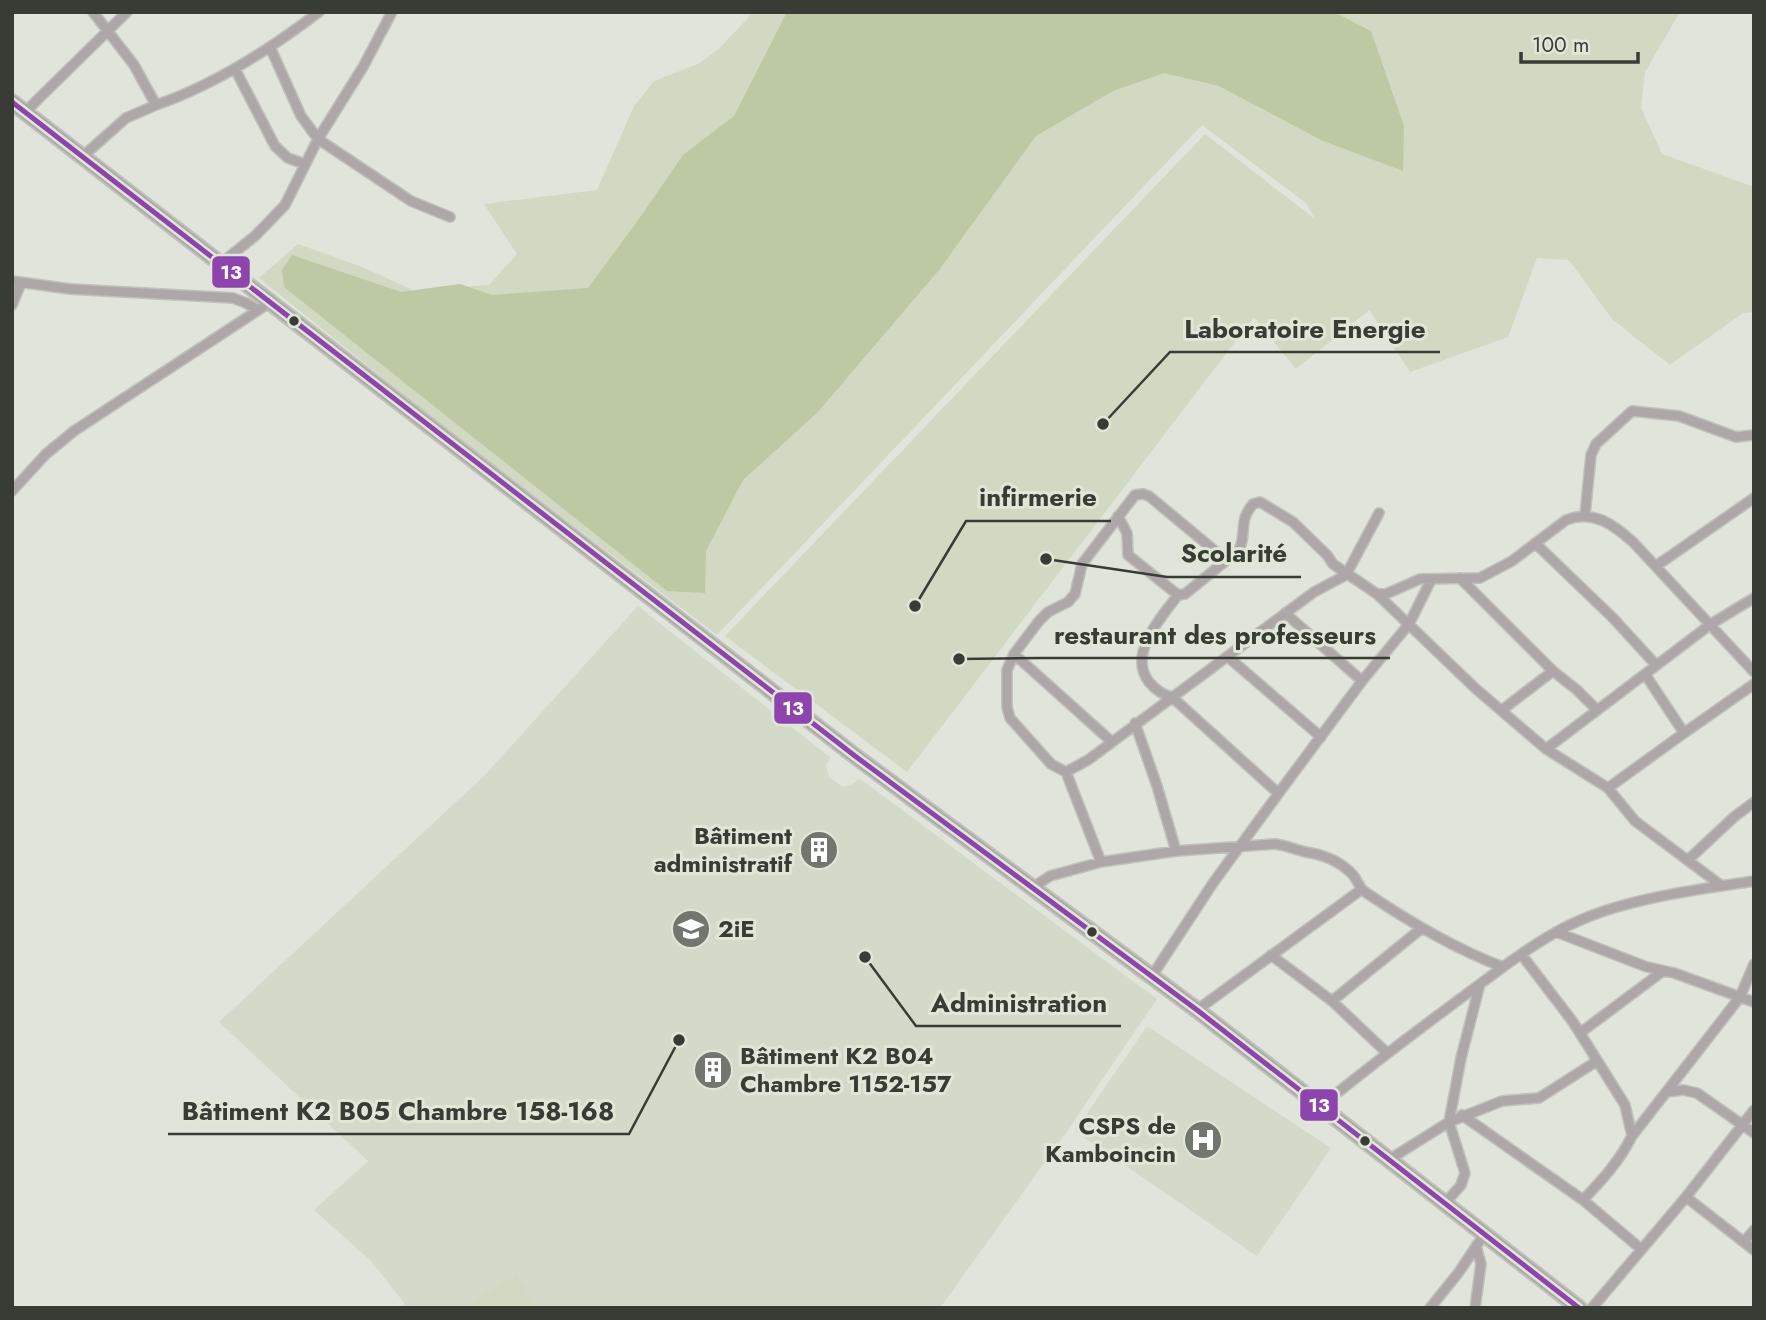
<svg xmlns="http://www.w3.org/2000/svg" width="1766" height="1320" font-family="Jost,sans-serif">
  <rect width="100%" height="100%" fill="#e0e4da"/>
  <path fill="#d4daca" d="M638,606L831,758L826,765L829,777L843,787L855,783L859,778L1157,999L1070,1127L940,1308H400L405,1304L371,1261L314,1210L368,1161L219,1022L485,775Z
    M1147,1026L1331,1148L1257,1256L1075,1131Z"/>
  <path fill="#d1d9c3" d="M750,12H1680L1645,72L1641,108L1662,154L1754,187V312L1743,313L1670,365L1612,319L1569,260L1537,258L1508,337L1410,372L1369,310L1296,369L1254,317L907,772L725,636L1205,134L1315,219L1306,203L1202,125L717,635L448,430L259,278L298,244L362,267L413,290L489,285L517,254L484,204L597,190L634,106L654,81L698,64L719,49L748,18Z
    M516,1274L537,1308H476L472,1302Z"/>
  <path fill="#bcc9a3" d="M787,12H1334L1371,31L1404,126L1403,171L1321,140L1219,86L1164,73L1113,91L1036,136L939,270L817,413L743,480L706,551L705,593L667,591L284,287L282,270L292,255L401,292L460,284L492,295L588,288L641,216L683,155L734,116Z"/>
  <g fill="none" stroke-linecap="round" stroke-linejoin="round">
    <defs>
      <path id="street" d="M392,12L363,67L318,139L411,201L450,217
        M235,69L275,146L288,158L305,164
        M156,105C215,85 269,50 319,12
        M25,112L127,12
        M82,157L126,118L156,105L134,65L93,12
        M220,264L255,236L285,205L318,139L301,116L270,47
        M12,281L70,289L233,298L246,303L258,310
        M12,305L21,283
        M12,491L46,454L74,431L269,303
        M1585,515L1591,455L1596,444L1632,411L1679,416L1736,437L1754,435
        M1118,516L1127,533L1128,555L1178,595L1185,594L1239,550C1247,534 1238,521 1253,504L1260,502L1293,522L1327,555L1333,564L1377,594L1475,688L1546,749L1608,788L1635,821L1722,886
        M1535,543L1613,618L1656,665
        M1656,566L1754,498
        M1460,578L1553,671L1502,710
        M1377,594H1386L1420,579L1480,578L1512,561L1566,520C1593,509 1614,525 1633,542L1754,672
        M1178,595C1162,616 1127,654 1149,682C1155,689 1162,695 1172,697L1278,793
        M1285,613L1362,681
        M1014,654L1007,670V707L1010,718L1051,764L1066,772L1088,760L1314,592L1346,575L1379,513
        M1228,657L1321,737
        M1553,671L1577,690L1597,710
        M1135,723L1157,786L1176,851
        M1684,733L1754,684
        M1112,742L1014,654L1039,621L1048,612L1068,602L1075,594L1082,564L1135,495L1143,494L1149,496L1226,560
        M1546,749L1711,624L1754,598
        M1066,772L1101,862
        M1608,788L1684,733L1645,674
        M1688,860L1734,817L1754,802
        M1032,888L1050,876L1101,862L1176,851L1274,844C1287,845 1298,851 1311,853C1327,856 1341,862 1353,875C1358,881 1359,888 1365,892C1408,921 1455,949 1503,967
        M1556,932L1647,967L1674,973L1754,1002
        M1521,954L1573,1022L1625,1105L1632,1136
        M1271,955L1332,1001L1386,1052
        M1152,976L1213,883L1281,790L1362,681L1409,624L1431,580
        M1332,1001L1422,928
        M1197,1010L1362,889
        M1580,1033L1663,971
        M1666,1092L1683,1090L1697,1093L1754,1133
        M1320,1107C1371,1065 1423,1026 1476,987C1510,962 1544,935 1583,919C1632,898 1701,889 1754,881
        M1462,1115L1583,1200C1602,1180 1619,1162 1632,1136L1740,997L1754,964
        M1390,1159L1449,1122L1461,1058L1480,984
        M1686,1197L1754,1110
        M1583,1200L1641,1249
        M1446,1202L1461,1185L1465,1173L1449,1122L1502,1101L1539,1098L1597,1061
        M1744,1242L1754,1230
        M1430,1308L1459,1272L1485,1233
        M1475,1308L1481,1264L1476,1246
        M1592,1308L1686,1197L1754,1250"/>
      <path id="primary" d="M12,102L855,756L1197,1010L1579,1308"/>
    </defs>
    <use href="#street" stroke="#bfc1ba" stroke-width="12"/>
    <use href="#primary" stroke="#bfc1ba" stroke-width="18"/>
    <use href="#street" stroke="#ada8a7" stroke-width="9"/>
    <use href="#primary" stroke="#ada9a7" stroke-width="14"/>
    <defs>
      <path id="bus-1" d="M12,102L855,756L1197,1010L1579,1308"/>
    </defs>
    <use href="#bus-1" stroke="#e1e7d7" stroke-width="10"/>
    <use href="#bus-1" stroke="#8e44ad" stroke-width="5"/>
  </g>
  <defs>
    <symbol id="building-disc" viewBox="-11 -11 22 22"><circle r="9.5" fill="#73766f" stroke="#e1e7d7"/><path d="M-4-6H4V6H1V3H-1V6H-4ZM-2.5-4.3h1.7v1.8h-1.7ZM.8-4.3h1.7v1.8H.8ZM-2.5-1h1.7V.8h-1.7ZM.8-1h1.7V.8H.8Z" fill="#fff"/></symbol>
    <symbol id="university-disc" viewBox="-11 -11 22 22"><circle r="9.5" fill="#73766f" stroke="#e1e7d7"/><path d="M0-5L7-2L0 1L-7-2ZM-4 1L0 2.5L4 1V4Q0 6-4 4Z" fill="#fff"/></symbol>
    <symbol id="hospital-disc" viewBox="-11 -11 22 22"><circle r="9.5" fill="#73766f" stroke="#e1e7d7"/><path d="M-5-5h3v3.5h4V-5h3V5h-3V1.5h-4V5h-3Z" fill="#fff"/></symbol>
  </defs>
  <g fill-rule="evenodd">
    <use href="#building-disc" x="797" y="828" width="44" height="44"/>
    <use href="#university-disc" x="669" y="907" width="44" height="44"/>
    <use href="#building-disc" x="691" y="1048" width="44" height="44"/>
    <use href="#hospital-disc" x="1181" y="1118" width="44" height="44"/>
  </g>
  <g fill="#393b35" stroke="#e1e7d7" stroke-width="2.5">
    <circle cx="294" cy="321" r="6"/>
    <circle cx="1092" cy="932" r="6"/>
    <circle cx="1365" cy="1141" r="6"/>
  </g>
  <g text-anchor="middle" stroke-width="6" stroke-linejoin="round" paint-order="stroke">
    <g font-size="24" font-weight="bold" fill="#393b35" stroke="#e1e7d7" text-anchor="end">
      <text x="792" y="844">Bâtiment<tspan x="792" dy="28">administratif</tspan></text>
      <text x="718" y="937" text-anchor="start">2iE</text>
      <text x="740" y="1064" text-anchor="start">Bâtiment K2 B04<tspan x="740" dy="28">Chambre 1152-157</tspan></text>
      <text x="1176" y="1134">CSPS de<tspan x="1176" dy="28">Kamboincin</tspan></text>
    </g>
  </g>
  <path fill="none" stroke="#393b35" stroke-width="2.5" d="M1103 424L1170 352H1440M915 606L966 521H1111M1046 559L1167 577H1301M959 659L1040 658H1390M865 957L916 1026H1121M679 1040L629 1134H168"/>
  <g fill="#393b35" stroke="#e1e7d7" stroke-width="2.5">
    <circle cx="1103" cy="424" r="7"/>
    <circle cx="915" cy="606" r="7"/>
    <circle cx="1046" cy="559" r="7"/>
    <circle cx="959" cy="659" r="7"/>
    <circle cx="865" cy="957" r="7"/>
    <circle cx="679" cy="1040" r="7"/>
  </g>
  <g font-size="26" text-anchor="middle" font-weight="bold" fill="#393b35" stroke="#e1e7d7" stroke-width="6" stroke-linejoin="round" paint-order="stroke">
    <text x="1305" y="338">Laboratoire Energie</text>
    <text x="1038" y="506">infirmerie</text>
    <text x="1234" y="562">Scolarité</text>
    <text x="1215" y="644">restaurant des professeurs</text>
    <text x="1019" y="1012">Administration</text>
    <text x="398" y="1120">Bâtiment K2 B05 Chambre 158-168</text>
  </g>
  <g stroke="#e1e7d7" stroke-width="2.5">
    <rect x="211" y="255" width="40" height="34" rx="7" fill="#8e44ad"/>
    <rect x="773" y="691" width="40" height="34" rx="7" fill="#8e44ad"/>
    <rect x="1299" y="1088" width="40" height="34" rx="7" fill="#8e44ad"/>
  </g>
  <g font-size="19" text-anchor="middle" font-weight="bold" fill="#fff">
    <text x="231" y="279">13</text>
    <text x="793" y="715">13</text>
    <text x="1319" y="1112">13</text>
  </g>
  <rect width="1766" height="1320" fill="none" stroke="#393b35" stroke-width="28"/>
  <path d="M1521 52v10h117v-10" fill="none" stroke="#393b35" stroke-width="3.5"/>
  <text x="1532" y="52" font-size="21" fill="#393b35" stroke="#e1e7d7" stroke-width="5" paint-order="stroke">100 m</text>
</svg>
